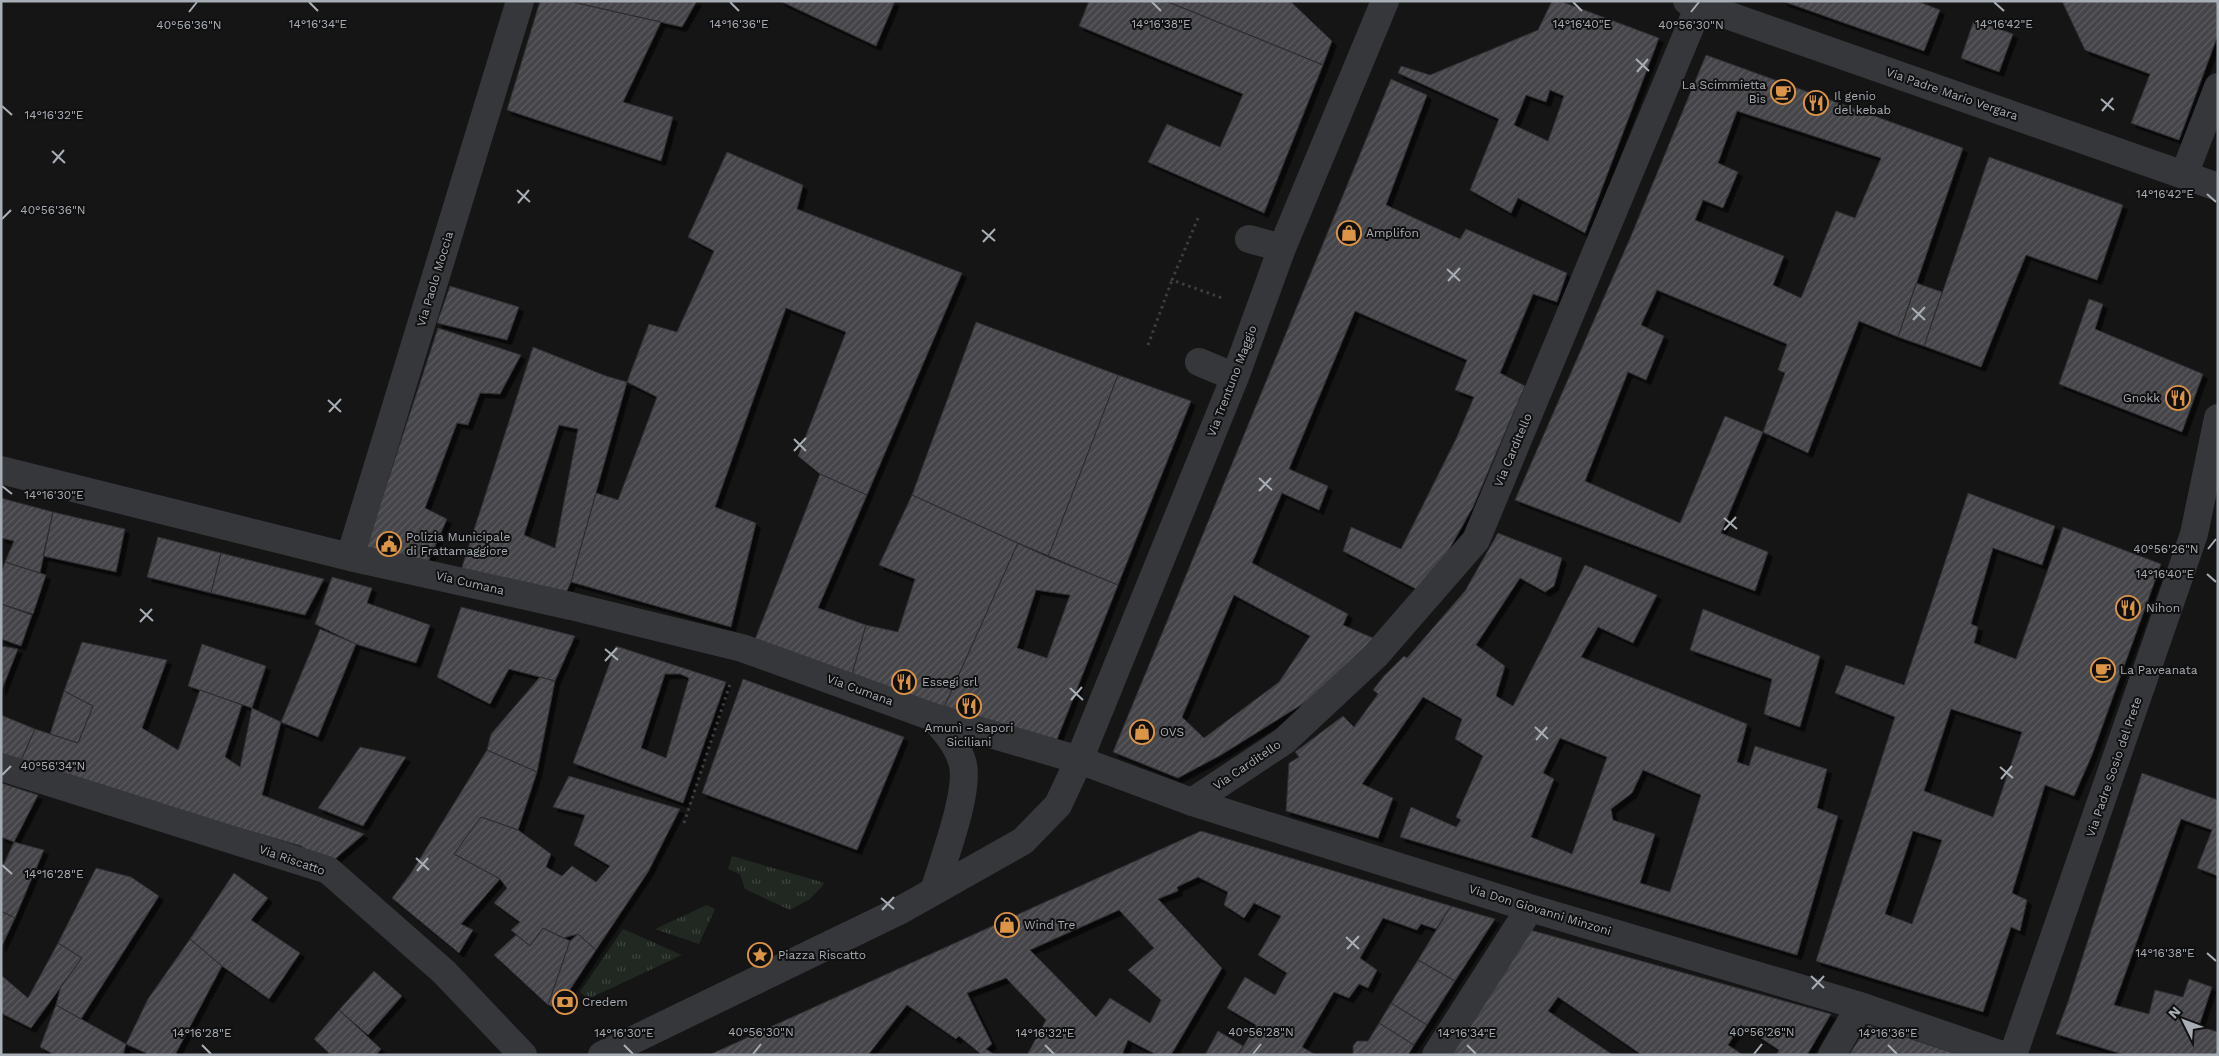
<svg xmlns="http://www.w3.org/2000/svg" width="2219" height="1056" font-family="'Work Sans',sans-serif">
  <defs>
    <pattern id="grass-tufts" width="24" height="20" patternUnits="userSpaceOnUse" patternTransform="scale(1.25)"><rect width="24" height="20" fill="#212821"/><path d="M3 7l-1-3M5 7V3M7 7l1-3M15 17l-1-3M17 17v-4M19 17l1-3" fill="none" stroke="#3e453f"/></pattern>
    <pattern id="building-hatch" width="6" height="6" patternUnits="userSpaceOnUse" patternTransform="scale(1.25)"><rect width="6" height="6" fill="#444549"/><path d="M-1 1l2-2M0 6l6-6M5 7l2-2" fill="none" stroke="#5c5d61"/></pattern>
    <filter id="shadow"><feDropShadow dx="4.5" dy="4.5" stdDeviation="0" flood-color="#0009"/></filter>
  </defs>
  <rect width="100%" height="100%" fill="#151516"/>
  <path fill="url(#grass-tufts)" d="M732,856L825,883L810,899L790,910L745,889L740,874L728,869Z
    M707,905L715,909L699,944L655,929Z
    M623,929L682,955L588,999L580,992Z"/>
  <path fill="url(#building-hatch)" stroke="#2f2f32" fill-rule="evenodd" filter="url(#shadow)" d="M540,1H568L661,22L623,102L673,117L661,161L507,110Z
    M568,1H697L682,27Z
    M780,1H895L876,46Z
    M1089,1H1166L1323,65L1264,213L1148,162L1167,124L1220,147L1243,94L1079,26Z
    M1166,1H1290L1332,41L1323,65Z
    M1552,1H1560L1659,38L1585,233L1518,198L1511,213L1470,190L1499,119L1398,73L1401,66L1430,75L1538,30ZM1550,90L1564,96L1548,141L1514,125L1526,95L1546,102Z
    M1782,1H1917L1940,10L1924,51Z
    M2062,1H2218V35L2179,140L2131,123L2150,74L2085,50Z
    M1974,20L2013,34L1999,72L1961,58Z
    M1706,55L1963,148L1898,337L1859,321L1808,453L1763,432L1721,533L1768,552L1755,591L1515,500L1631,236ZM1737,111L1881,158L1855,218L1836,211L1801,298L1773,285L1784,256L1695,220L1703,200L1723,208L1738,172L1718,163ZM1657,290L1787,344L1778,370L1785,373L1763,432L1725,416L1680,523L1585,481L1628,372L1646,380L1664,336L1641,325Z
    M1391,79L1427,95L1386,205L1460,239L1466,229L1567,273L1557,302L1533,294L1500,373L1525,386L1473,507L1441,564L1418,590L1343,551L1351,527L1401,549L1456,439L1474,397L1455,390L1467,360L1355,311L1289,469L1328,486L1319,510L1282,493L1252,563L1348,614L1343,625L1373,638L1354,661L1309,700L1221,755L1178,778L1113,752ZM1234,595L1310,636L1279,682L1204,738L1182,717Z
    M727,152L803,185L797,209L962,273L867,495L820,474L798,456L846,332L786,308L715,507L756,523L731,627L571,582L596,493L618,500L657,397L627,382L649,324L677,332L714,251L688,237Z
    M1989,157L2123,205L2097,280L2026,255L1981,367L1924,346Z
    M1916,283L1942,292L1924,346L1898,337Z
    M450,286L519,307L507,340L437,323Z
    M2089,299L2103,304L2095,329L2203,374L2182,432L2059,384Z
    M976,322L1118,375L1048,557L912,495Z
    M438,328L521,355L500,394L480,393L468,425L457,423L425,508L447,519L428,562L365,550Z
    M533,347L606,376L627,382L571,582L563,599L461,570ZM559,425L578,429L555,548L524,535Z
    M1118,375L1191,401L1118,585L1048,557Z
    M820,474L867,495L818,608L866,625L850,681L752,647Z
    M1968,493L2055,526L2042,565L1993,548L1971,624L1978,627L1974,643L2016,659L2063,527L2161,564L2092,755L2074,796L2045,785L2012,893L2027,900L2020,931L2011,927L1983,1012L1816,961L1895,717L1835,693L1846,665L1904,685ZM1951,709L2022,732L1993,817L1924,791ZM1913,831L1942,840L1912,924L1885,914Z
    M912,495L1018,543L942,712L850,681L866,625L898,632L915,579L879,565Z
    M1,498L53,512L40,573L5,562L14,541L1,538Z
    M53,512L125,529L116,572L43,556Z
    M1498,533L1562,558L1554,586L1545,592L1520,578L1476,645L1505,666L1496,696L1513,706L1585,565L1657,595L1633,643L1598,627L1581,657L1747,724L1737,762L1749,766L1755,746L1827,769L1817,808L1838,816L1797,955L1400,837L1411,807L1456,827L1461,820L1456,817L1483,756L1455,739L1462,719L1423,697L1362,784L1393,798L1378,838L1286,811L1289,763L1299,757L1295,752L1343,716L1354,727L1378,694L1373,690L1384,676L1404,656L1407,658L1465,591ZM1560,738L1607,757L1572,854L1531,837L1554,779L1543,773ZM1643,770L1701,795L1670,892L1640,883L1655,834L1613,820L1611,809L1632,793Z
    M158,537L221,553L211,593L147,577Z
    M1018,543L1118,585L1054,747L942,712ZM1036,590L1070,595L1047,658L1017,648Z
    M221,553L324,579L305,615L211,593Z
    M5,562L46,575L33,614L1,604V573Z
    M332,577L372,588L367,603L430,625L416,663L356,644L315,624Z
    M1,604L32,615L21,646L1,639Z
    M461,607L575,636L555,681L509,669L490,704L437,677Z
    M1703,609L1820,656L1800,727L1764,714L1772,679L1690,650Z
    M320,629L356,644L318,737L281,722Z
    M82,642L167,660L142,728L178,750L200,690L242,705L225,757L240,767L252,708L281,722L262,795L364,834L335,859L316,856L301,846L19,765L35,729L78,743L93,706L64,691Z
    M202,644L266,666L252,708L188,686Z
    M1,646L18,649L1,692Z
    M616,646L726,682L683,803L573,763ZM665,674H680L689,678L666,758L641,748Z
    M540,677L555,681L537,772L487,750L491,734Z
    M743,679L904,737L857,850L702,793Z
    M64,691L93,706L78,743L50,734Z
    M1,715L35,729L19,765L1,760Z
    M360,747L406,757L363,826L318,808Z
    M487,750L537,772L518,830L481,817L454,854L500,879L461,924L473,930L459,953L392,898L411,873Z
    M2142,773L2218,800V876L2197,868L2212,830L2181,819L2114,1005L2149,1014L2155,990L2183,997L2189,979L2212,987L2199,1026L2218,1032V1055H2125L2056,1034L2068,1002Z
    M569,776L680,809L648,872L596,950L578,934L563,938L543,928L530,946L511,930L520,922L494,903L507,888L500,879L454,854L481,817L518,830L551,854L546,867L562,876L572,866L596,882L610,866L574,845L585,815L553,807Z
    M1,783L38,795L14,842L1,837Z
    M1201,831L1451,906L1436,929L1421,924L1417,930L1383,918L1360,958L1377,970L1368,988L1359,984L1349,998L1334,992L1302,1047L1316,1055H1238L1256,1025L1227,1008L1245,977L1275,995L1287,973L1258,955L1281,916L1254,903L1244,918L1224,905L1228,892L1198,877L1177,887L1178,891L1158,899L1222,968L1171,1055H1157L1128,1040L1122,1055H1027L1046,1020L1006,978L967,993L992,1044L986,1049L995,1055H982L959,1036L956,1039L907,1005L868,1055H709ZM1119,910L1154,948L1128,970L1161,1000L1150,1023L1110,998L1096,1017L1030,950Z
    M14,842L44,850L15,918L1,911V870Z
    M96,868L131,877L159,896L81,1019L56,1005L61,986L82,958L58,943Z
    M234,873L268,898L251,920L300,953L269,999L222,966L190,939Z
    M1451,906L1495,919L1455,981L1418,960Z
    M1,911L15,918L1,948Z
    M543,928L570,941L548,1005L494,955L516,935L530,946Z
    M1527,929L1831,1014L1807,1055H1776L1779,1050L1741,1025L1728,1045L1743,1055H1642L1558,997L1548,1011L1613,1055H1449Z
    M578,934L596,950L558,1008L548,1005L570,941Z
    M190,939L222,966L175,1055H150L126,1044L148,999Z
    M58,943L82,958L31,1028L1,1013V975L28,998Z
    M1418,960L1455,981L1427,1025L1391,1003Z
    M374,971L402,996L368,1035L339,1010Z
    M1391,1003L1427,1025L1414,1045L1379,1023Z
    M56,1005L126,1044L123,1055H55L40,1047Z
    M339,1010L381,1049L376,1055H331L314,1039Z
    M1379,1023L1414,1045L1408,1055H1353V1046L1357,1041H1368Z
    M1868,1025L1960,1055H1849Z
    M1218,1031L1243,1046L1238,1055H1205Z"/>
  <g fill="none" stroke-linecap="round" stroke-linejoin="round">
    <path stroke="#3c3e41" stroke-width="3" stroke-dasharray="2.5 4" stroke-linecap="butt" d="M1198,218L1172,280L1225,299
      M1148,345L1172,280
      M684,823L731,681"/>
    <path stroke="#36373a" stroke-width="28" d="M1687,1L2218,187
      M2184,175L2218,87
      M1249,239L1282,248
      M1199,362L1235,377
      M1,470L350,557L571,606L742,648L933,717L1079,760L1192,802L1530,908L1860,1006L2002,1055
      M350,557L520,1
      M933,717C945,731 959,746 963,765C969,794 943,861 934,891
      M1,767L328,870L444,972L523,1055
      M1192,802L1284,741L1376,655L1476,540L1701,1
      M602,1055L899,911L1023,841L1058,805L1079,760L1235,377L1282,248L1385,1
      M1436,1055L1530,908
      M1832,1055L1860,1006
      M2013,1055L2194,534L2218,418"/>
  </g>
  <path fill="none" stroke="#a8aeb5" stroke-width="2" d="M309,2L318,11M730,2L739,11M1152,2L1161,11M1573,2L1582,11M1994,2L2004,11M189,12L197,2M1691,12L1699,2M1636,59L1649,71M1637,72L1648,59M2101,99L2114,110M2,106L12,115M2102,111L2113,98M52,151L65,163M53,163L64,150M517,190L530,202M2207,194L2216,202M518,203L529,190M2,219L11,210M982,230L995,241M983,242L995,229M1447,269L1460,281M1448,281L1460,268M1912,308L1925,320M1913,320L1925,307M328,400L341,412M329,412L341,399M794,439L806,451M794,451L806,438M1259,478L1272,490M2,486L12,494M1259,491L1271,478M1724,518L1737,529M1724,530L1736,517M2208,549L2216,539M2207,574L2216,582M140,609L153,621M140,622L152,609M605,649L618,660M605,661L617,648M1070,688L1083,700M1071,700L1082,687M1535,727L1548,739M1536,740L1547,727M2000,767L2013,778M2,775L11,766M2001,779L2012,766M416,858L429,870M2,865L12,874M417,871L428,858M881,898L894,909M882,910L894,897M1346,937L1359,949M1347,949L1359,936M2207,953L2216,961M1811,976L1824,988M1812,989L1824,976M202,1045L211,1054M624,1045L633,1054M1045,1045L1054,1054M1467,1045L1476,1054M1888,1045L1897,1054M753,1054L761,1044M1253,1054L1261,1044M1754,1054L1762,1044"/>
  <defs>
    <symbol id="cafe-ring" viewBox="-11 -11 22 22"><circle r="9.5" fill="#101011" stroke="#dc9547" stroke-width="1.5"/><path d="M-5.5-4.5H6V0H3Q3 3.5 0 3.5H-2.5Q-5.5 3.5-5.5 0ZM3-3.2v2h1.7v-2ZM-6 4.5H4V6H-6Z" fill="#dc9547"/></symbol>
    <symbol id="restaurant-ring" viewBox="-11 -11 22 22"><circle r="9.5" fill="#101011" stroke="#dc9547" stroke-width="1.5"/><path d="M-5-6h1v4h1v-4h1v4h1v-4h1v5L-1.5 .5V6h-2V.5L-5-1ZM5-6V6H3V1.5H1.5Q1.5-4 5-6Z" fill="#dc9547"/></symbol>
    <symbol id="shop-ring" viewBox="-11 -11 22 22"><circle r="9.5" fill="#101011" stroke="#dc9547" stroke-width="1.5"/><path d="M-5-2.5h2.3a2.7 3.5 0 0 1 5.4 0H5L5.5 6h-11ZM-1.5-2.5h3a1.5 2.3 0 0 0-3 0Z" fill="#dc9547"/></symbol>
    <symbol id="civic-ring" viewBox="-11 -11 22 22"><circle r="9.5" fill="#101011" stroke="#dc9547" stroke-width="1.5"/><path d="M-.6-6.5H3V-4.5H.6V-3L4-1V1h2V6H-6V1h2V-1L-.6-3ZM-1.2 2.5V6h2.4V2.5Z" fill="#dc9547"/></symbol>
    <symbol id="sight-ring" viewBox="-11 -11 22 22"><circle r="9.5" fill="#101011" stroke="#dc9547" stroke-width="1.5"/><path d="M0-6L1.8-2.2L6-1.7L2.9 1.2L3.7 5.4L0 3.3L-3.7 5.4L-2.9 1.2L-6-1.7L-1.8-2.2Z" fill="#dc9547"/></symbol>
    <symbol id="bank-ring" viewBox="-11 -11 22 22"><circle r="9.5" fill="#101011" stroke="#dc9547" stroke-width="1.5"/><path d="M-6-4H6V4H-6ZM0-2.3a2.3 2.3 0 1 0 0 4.6a2.3 2.3 0 1 0 0-4.6Z" fill="#dc9547"/></symbol>
  </defs>
  <g fill-rule="evenodd">
    <use href="#cafe-ring" x="1769" y="78" width="28" height="28"/>
    <use href="#restaurant-ring" x="1802" y="89" width="28" height="28"/>
    <use href="#shop-ring" x="1335" y="219" width="28" height="28"/>
    <use href="#restaurant-ring" x="2164" y="384" width="28" height="28"/>
    <use href="#civic-ring" x="375" y="530" width="28" height="28"/>
    <use href="#restaurant-ring" x="2114" y="594" width="28" height="28"/>
    <use href="#cafe-ring" x="2089" y="656" width="28" height="28"/>
    <use href="#restaurant-ring" x="890" y="668" width="28" height="28"/>
    <use href="#restaurant-ring" x="955" y="692" width="28" height="28"/>
    <use href="#shop-ring" x="1128" y="718" width="28" height="28"/>
    <use href="#shop-ring" x="993" y="911" width="28" height="28"/>
    <use href="#sight-ring" x="746" y="941" width="28" height="28"/>
    <use href="#bank-ring" x="551" y="988" width="28" height="28"/>
  </g>
  <g text-anchor="middle" stroke-width="4" stroke-linejoin="round" paint-order="stroke">
    <g font-size="12" fill="#a8aeb5" stroke="#101011" text-anchor="start">
      <text x="1766" y="89" text-anchor="end">La Scimmietta<tspan x="1766" dy="14">Bis</tspan></text>
      <text x="1834" y="100">Il genio<tspan x="1834" dy="14">del kebab</tspan></text>
      <text x="1366" y="237">Amplifon</text>
      <text x="2160" y="402" text-anchor="end">Gnokk</text>
      <text x="406" y="541">Polizia Municipale<tspan x="406" dy="14">di Frattamaggiore</tspan></text>
      <text x="2146" y="612">Nihon</text>
      <text x="2120" y="674">La Paveanata</text>
      <text x="922" y="686">Essegi srl</text>
      <text x="969" y="732" text-anchor="middle">Amunì - Sapori<tspan x="969" dy="14">Siciliani</tspan></text>
      <text x="1160" y="736">OVS</text>
      <text x="1024" y="929">Wind Tre</text>
      <text x="778" y="959">Piazza Riscatto</text>
      <text x="582" y="1006">Credem</text>
    </g>
    <g font-size="12" fill="#a8aeb5" stroke="#101011">
      <text transform="translate(1952 94) rotate(19)" y="4">Via Padre Mario Vergara</text>
      <text transform="translate(435 279) rotate(-73)" y="4">Via Paolo Moccia</text>
      <text transform="translate(1232 381) rotate(-69)" y="4">Via Trentuno Maggio</text>
      <text transform="translate(1513 450) rotate(-67)" y="4">Via Carditello</text>
      <text transform="translate(470 583) rotate(13)" y="4">Via Cumana</text>
      <text transform="translate(860 690) rotate(20)" y="4">Via Cumana</text>
      <text transform="translate(1247 765) rotate(-34)" y="4">Via Carditello</text>
      <text transform="translate(2114 767) rotate(-71)" y="4">Via Padre Sosio del Prete</text>
      <text transform="translate(292 860) rotate(19)" y="4">Via Riscatto</text>
      <text transform="translate(1540 910) rotate(17)" y="4">Via Don Giovanni Minzoni</text>
    </g>
  </g>
  <g font-size="12" text-anchor="middle" fill="#a8aeb5" stroke="#101011" stroke-width="4" stroke-linejoin="round" paint-order="stroke">
    <text x="318" y="28">14°16'34"E</text>
    <text x="739" y="28">14°16'36"E</text>
    <text x="1161" y="28">14°16'38"E</text>
    <text x="1582" y="28">14°16'40"E</text>
    <text x="2004" y="28">14°16'42"E</text>
    <text x="189" y="29">40°56'36"N</text>
    <text x="1691" y="29">40°56'30"N</text>
    <text x="54" y="119">14°16'32"E</text>
    <text x="2165" y="198">14°16'42"E</text>
    <text x="53" y="214">40°56'36"N</text>
    <text x="54" y="499">14°16'30"E</text>
    <text x="2166" y="553">40°56'26"N</text>
    <text x="2165" y="578">14°16'40"E</text>
    <text x="53" y="770">40°56'34"N</text>
    <text x="54" y="878">14°16'28"E</text>
    <text x="2165" y="957">14°16'38"E</text>
    <text x="761" y="1036">40°56'30"N</text>
    <text x="1261" y="1036">40°56'28"N</text>
    <text x="1762" y="1036">40°56'26"N</text>
    <text x="202" y="1037">14°16'28"E</text>
    <text x="624" y="1037">14°16'30"E</text>
    <text x="1045" y="1037">14°16'32"E</text>
    <text x="1467" y="1037">14°16'34"E</text>
    <text x="1888" y="1037">14°16'36"E</text>
  </g>
  <rect width="2219" height="1056" fill="none" stroke="#a8aeb5" stroke-width="5"/>
  <g transform="translate(2184 1021) rotate(312)" stroke="#101011" stroke-width="4" paint-order="stroke">
  <path d="M0-4L9 19L0 12L-9 19Z" fill="#a8aeb5"/>
  <text y="-8" font-size="14" font-weight="bold" text-anchor="middle" fill="#a8aeb5">N</text>
  </g>
</svg>
